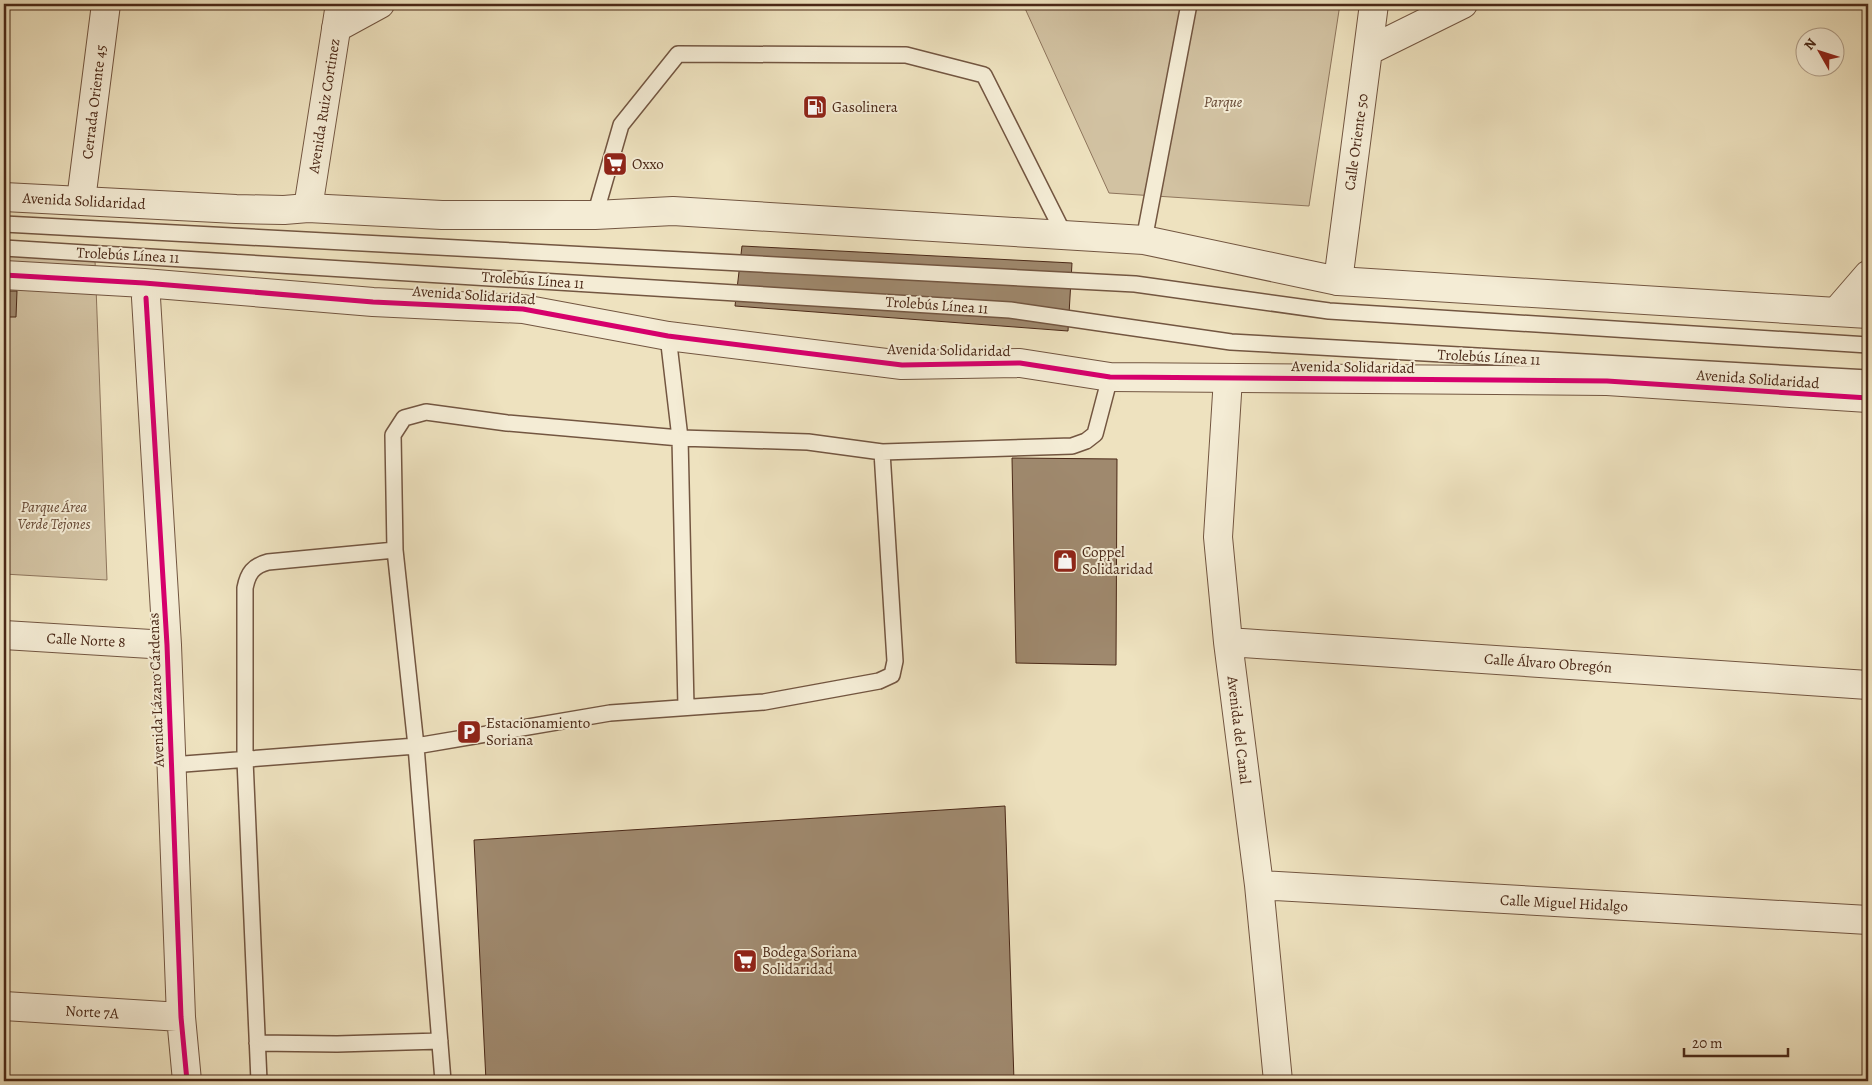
<svg xmlns="http://www.w3.org/2000/svg" width="1872" height="1085" font-family="Alegreya,serif">
  <rect width="100%" height="100%" fill="#eee2bf"/>
  <filter id="stains"><feTurbulence type="fractalNoise" baseFrequency=".004" numOctaves="4"/><feColorMatrix values="0 0 0 0 .2 0 0 0 0 .09 0 0 0 0 .02 0 0 0 .5 -.17"/></filter>
  <radialGradient id="worn" r=".72"><stop offset=".6" stop-color="#630" stop-opacity="0"/><stop offset="1" stop-color="#630" stop-opacity=".3"/></radialGradient>
  <path fill="#d2c2a2" stroke="#8e755c" d="M1023,4H1340L1309,206L1109,193Z
    M4,254L95,260L107,580L4,574Z"/>
  <path fill="#9f896e" stroke="#4a2817" d="M742,246L1072,263L1068,331L735,306Z
    M4,291H17L16,317H4Z
    M1012,458L1117,459L1116,665L1016,663Z
    M1005,806L1014,1081H486L474,840Z"/>
  <g fill="none" stroke-linecap="round" stroke-linejoin="round">
    <defs>
      <path id="service" d="M595,215L621,125L678,54L906,55L984,75L1065,236
        M4,224L1135,284L1329,311L1868,345
        M1144,240L1189,4
        M4,248L1010,310L1231,342L1868,378
        M668,336L680,438L686,707
        M171,765L416,746L610,713L764,702L879,681L892,675L895,661L882,452
        M257,1043L337,1044L440,1041
        M259,1081L245,760V588C248,573 253,566 268,562L395,550
        M443,1081L416,746L395,550L393,435L404,418L426,412L507,423L680,438L808,442L882,452L1072,446L1086,441L1095,434L1110,377"/>
      <path id="minor" d="M336,28L380,4
        M1368,51L1463,4
        M81,200L106,4
        M308,208L340,4
        M1338,281L1374,4
        M146,298L167,645L181,1017L187,1081
        M1836,312L1868,275
        M1228,378L1218,537L1228,642L1259,885L1278,1081
        M4,635L167,645
        M1228,642L1868,685
        M1259,885L1868,920
        M4,1006L181,1017"/>
      <path id="tertiary" d="M4,197L236,209L284,210L308,208L442,215H595L673,211L1144,240L1338,281L1868,314
        M4,275L144,283L373,302L523,309L668,336L902,365L1020,363L1110,377L1607,381L1868,398"/>
    </defs>
    <use href="#service" stroke="#735641" stroke-width="18"/>
    <use href="#minor" stroke="#735641" stroke-width="30"/>
    <use href="#tertiary" stroke="#735641" stroke-width="30"/>
    <use href="#service" stroke="#f4ecd5" stroke-width="15"/>
    <use href="#minor" stroke="#f4ecd5" stroke-width="28"/>
    <use href="#tertiary" stroke="#f4ecd5" stroke-width="28"/>
    <defs>
      <path id="cycleway" d="M4,275L144,283L373,302L523,309L668,336L902,365L1020,363L1110,377L1607,381L1868,398
        M146,298L167,645L181,1017L187,1081"/>
    </defs>
    <use href="#cycleway" stroke="#f4ecd5" stroke-width="8"/>
    <use href="#cycleway" stroke="#d6006c" stroke-width="5"/>
  </g>
  <defs>
    <symbol id="fuel-square" viewBox="-11 -11 22 22"><rect x="-9" y="-9" width="18" height="18" rx="4" fill="#8f2418" stroke="#f4ecd5"/><path d="M-5.5-6h7V0h2V4h1.3V-2.5L3-4.5l.8-.8L6-3V5H2.5V1h-1V6h-7ZM-4.2-4.7v3.2H.2V-4.7Z" fill="#fff"/></symbol>
    <symbol id="supermarket-square" viewBox="-11 -11 22 22"><rect x="-9" y="-9" width="18" height="18" rx="4" fill="#8f2418" stroke="#f4ecd5"/><path d="M-6-5.5h2.5l.6 2H6L4.5 2H-2.5L-4.4-4H-6ZM-1.5 3.2a1.3 1.3 0 1 0 .1 0ZM3 3.2a1.3 1.3 0 1 0 .1 0Z" fill="#fff"/></symbol>
    <symbol id="shop-square" viewBox="-11 -11 22 22"><rect x="-9" y="-9" width="18" height="18" rx="4" fill="#8f2418" stroke="#f4ecd5"/><path d="M-5-2.5h2.3a2.7 3.5 0 0 1 5.4 0H5L5.5 6h-11ZM-1.5-2.5h3a1.5 2.3 0 0 0-3 0Z" fill="#fff"/></symbol>
    <symbol id="parking-square" viewBox="-11 -11 22 22"><rect x="-9" y="-9" width="18" height="18" rx="4" fill="#8f2418" stroke="#f4ecd5"/><path d="M-3.5-5.5H1a3.5 3.5 0 0 1 0 7H-1V5.5H-3.5ZM-1-3.4V-.6H.8a1.4 1.4 0 0 0 0-2.8Z" fill="#fff"/></symbol>
  </defs>
  <g fill-rule="evenodd">
    <use href="#fuel-square" x="801" y="93" width="28" height="28"/>
    <use href="#supermarket-square" x="601" y="150" width="28" height="28"/>
    <use href="#shop-square" x="1051" y="547" width="28" height="28"/>
    <use href="#parking-square" x="455" y="718" width="28" height="28"/>
    <use href="#supermarket-square" x="731" y="947" width="28" height="28"/>
  </g>
  <g text-anchor="middle" stroke-width="4" stroke-linejoin="round" paint-order="stroke">
    <g font-size="15" fill="#4a2817" stroke="#f4ecd5">
      <text transform="translate(94 102) rotate(-83)" y="5">Cerrada Oriente 45</text>
      <text transform="translate(324 106) rotate(-81)" y="5">Avenida Ruiz Cortinez</text>
      <text transform="translate(1356 142) rotate(-82)" y="5">Calle Oriente 50</text>
      <text transform="translate(84 201) rotate(3)" y="5">Avenida Solidaridad</text>
      <text transform="translate(128 255) rotate(3)" y="5">Trolebús Línea 11</text>
      <text transform="translate(533 280) rotate(4)" y="5">Trolebús Línea 11</text>
      <text transform="translate(474 295) rotate(4)" y="5">Avenida Solidaridad</text>
      <text transform="translate(937 305) rotate(4)" y="5">Trolebús Línea 11</text>
      <text transform="translate(949 350) rotate(1)" y="5">Avenida Solidaridad</text>
      <text transform="translate(1489 357) rotate(3)" y="5">Trolebús Línea 11</text>
      <text transform="translate(1353 367) rotate(1)" y="5">Avenida Solidaridad</text>
      <text transform="translate(1758 379) rotate(4)" y="5">Avenida Solidaridad</text>
      <text transform="translate(86 640) rotate(3)" y="5">Calle Norte 8</text>
      <text transform="translate(1548 663) rotate(4)" y="5">Calle Álvaro Obregón</text>
      <text transform="translate(156 690) rotate(-92)" y="5">Avenida Lázaro Cárdenas</text>
      <text transform="translate(1239 730) rotate(83)" y="5">Avenida del Canal</text>
      <text transform="translate(1564 903) rotate(3)" y="5">Calle Miguel Hidalgo</text>
      <text transform="translate(92 1012) rotate(3)" y="5">Norte 7A</text>
    </g>
    <g font-size="15" font-style="italic" fill="#654733" stroke="#f4ecd5">
      <text x="1223" y="107">Parque</text>
      <text x="54" y="512">Parque Área<tspan x="54" dy="17">Verde Tejones</tspan></text>
    </g>
    <g font-size="15" fill="#4a2817" stroke="#f4ecd5" text-anchor="start">
      <text x="832" y="112">Gasolinera</text>
      <text x="632" y="169">Oxxo</text>
      <text x="1082" y="557">Coppel<tspan x="1082" dy="17">Solidaridad</tspan></text>
      <text x="486" y="728">Estacionamiento<tspan x="486" dy="17">Soriana</tspan></text>
      <text x="762" y="957">Bodega Soriana<tspan x="762" dy="17">Solidaridad</tspan></text>
    </g>
  </g>
  <rect width="1872" height="1085" fill="none" stroke="#eee2bf" stroke-width="20"/>
  <rect x="5" y="5" width="1862" height="1075" fill="none" stroke="#4a2817" stroke-width="2.5"/>
  <rect x="10" y="10" width="1852" height="1065" fill="none" stroke="#4a2817"/>
  <g transform="translate(1820 52) rotate(309)"><circle r="24" fill="#f4ecd5" stroke="#b09e89"/>
  <path d="M0-4L9 19L0 12L-9 19Z" fill="#8f2418"/>
  <text y="-8" font-size="14" font-weight="bold" text-anchor="middle" fill="#4a2817">N</text>
  </g>
  <path d="M1684 1048v8h104v-8" fill="none" stroke="#4a2817" stroke-width="2.5"/>
  <text x="1692" y="1048" font-size="15" fill="#4a2817" stroke="#f4ecd5" stroke-width="4" paint-order="stroke">20 m</text>
  <rect width="100%" height="100%" filter="url(#stains)"/>
  <rect width="100%" height="100%" fill="url(#worn)"/>
</svg>
